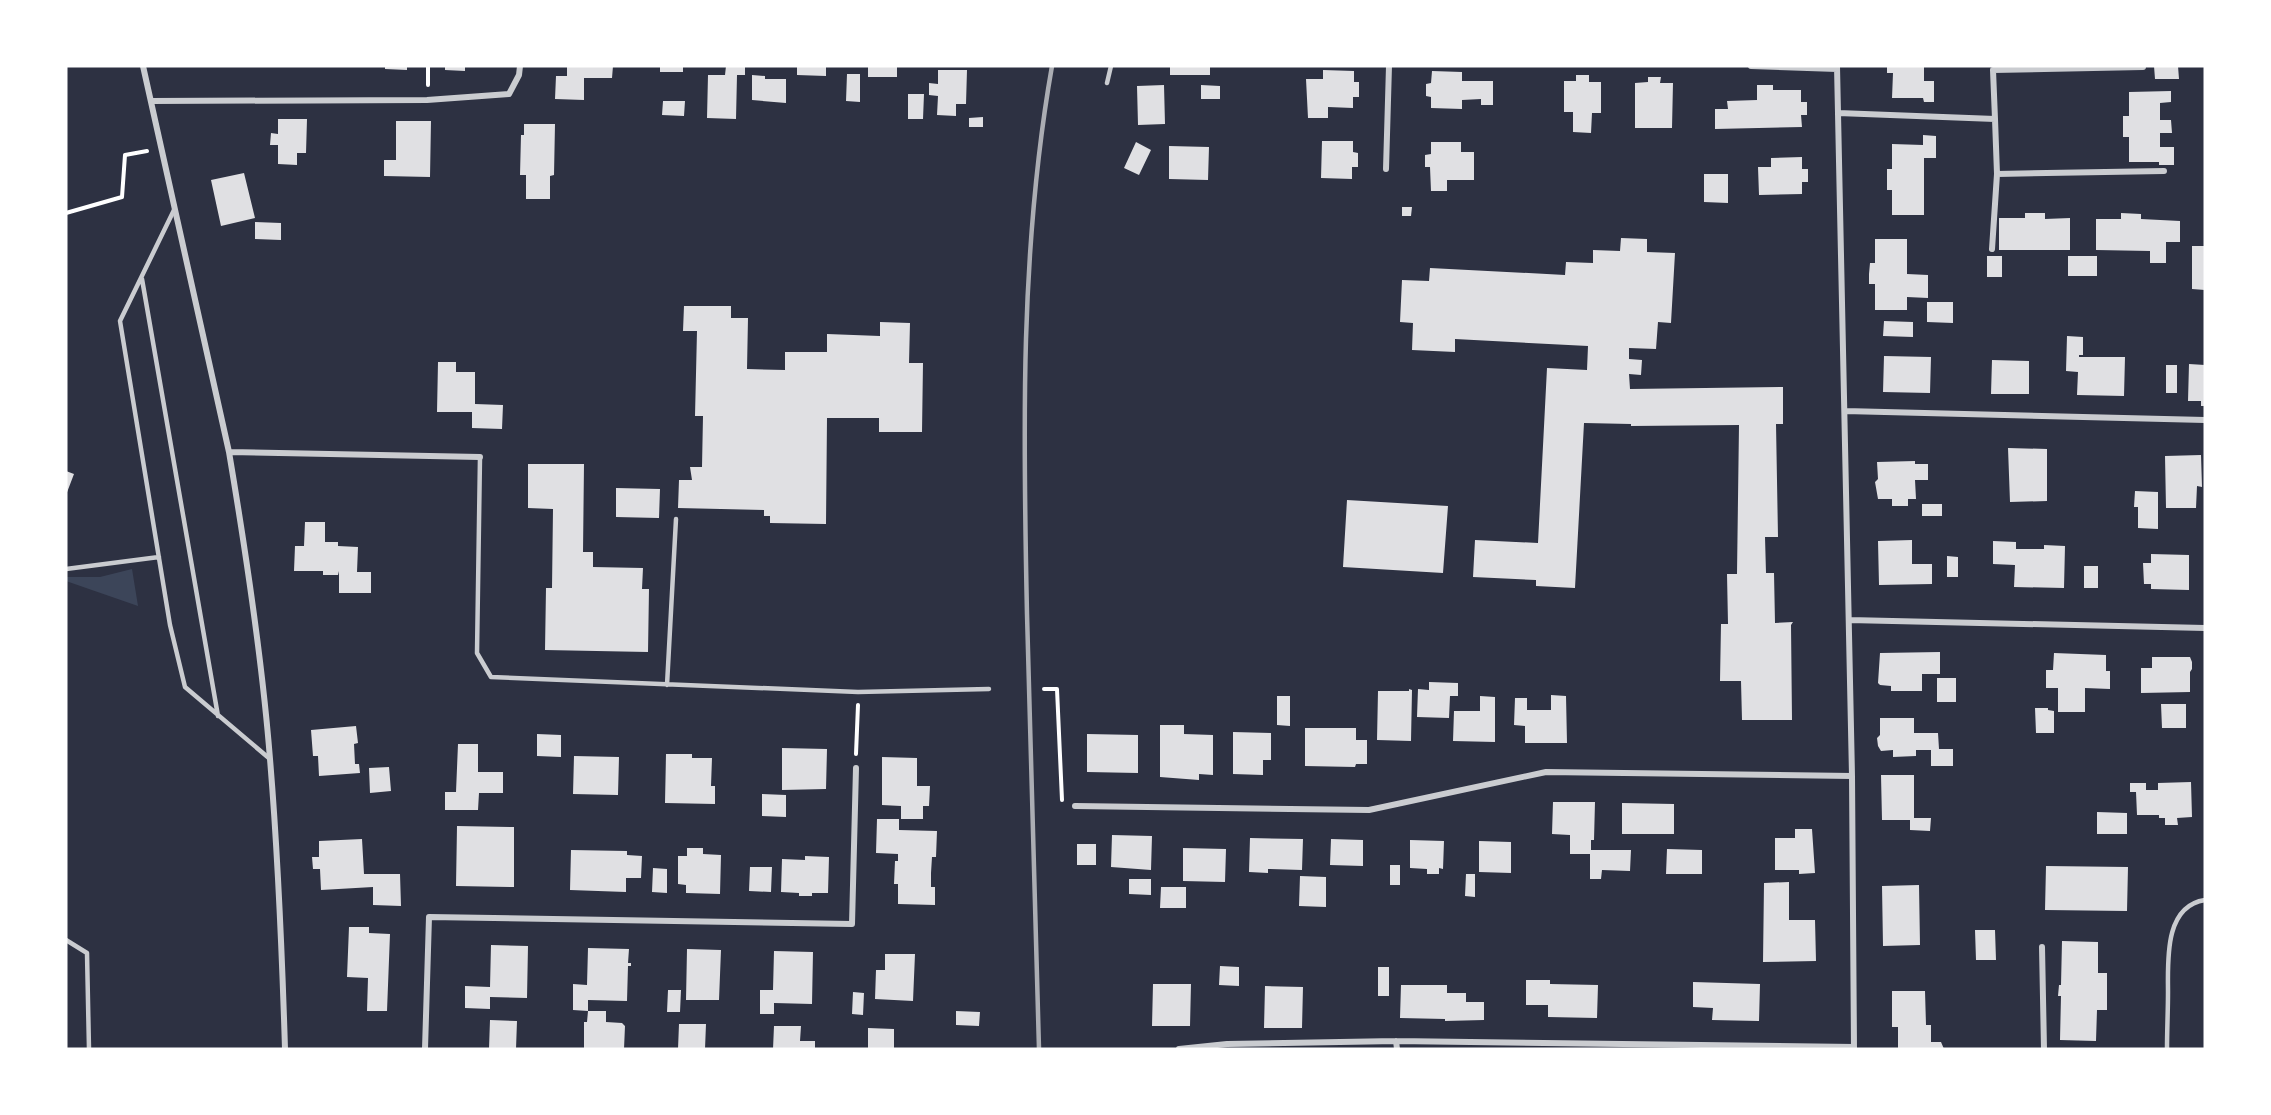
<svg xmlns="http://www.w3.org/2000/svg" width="2271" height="1115" font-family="'Space Grotesk',sans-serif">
  <rect width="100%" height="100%" fill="#2d3142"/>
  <path fill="#3c4559" d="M132,569L138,606L66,581V577H100Z"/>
  <path fill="#e0e0e3" d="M385,66H407V70L385,69Z
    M445,66H465V71L445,70Z
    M567,66H613L612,78H584V100L555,99L556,76H567Z
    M660,66H683V72H660Z
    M726,66H745V75H737L736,119L707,118L708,75H725Z
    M797,66H826V76L797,75Z
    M868,66H897V77H868Z
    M1170,66H1210V75H1170Z
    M1887,66H1924V81H1934V102H1924L1923,98H1892L1893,73H1887Z
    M2154,66H2178L2179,79H2155Z
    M938,70H967L966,104H956V116L937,115L938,96L929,95V83L938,84Z
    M1323,70L1354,71V82H1359V97H1353V108L1328,107V118H1308L1306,79H1323Z
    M1432,71L1462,72V81H1493V105H1481V99L1462,100V109L1431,108V97L1426,96V84L1431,83Z
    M847,74H860V102L846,101Z
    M752,75L765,76V79H786V103L752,100Z
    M1576,75H1589V82H1601V113H1592L1591,133L1573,132V112H1564V81H1576Z
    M1648,77H1661L1660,83H1673L1672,128H1635V83L1648,82Z
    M1164,85L1165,124L1138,125L1137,86Z
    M1201,85L1220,86V99H1201Z
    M1757,85H1773V90H1801V102H1807V115H1801L1802,127L1715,129V109H1728L1727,101L1757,100Z
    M2171,91V102L2160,103V120H2171L2172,133H2160V147H2174V165H2159V162H2129V137H2123V116H2129V92Z
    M908,94H924L923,119H908Z
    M663,101H685L684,116L662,115Z
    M983,117V127H969V118Z
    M278,119H307L306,153H297V165L278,164V145H270L271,133L278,134Z
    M396,121H431L430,177L384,176V160H396Z
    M524,124H555L554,175L550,176V199H526V175H520L521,135H524Z
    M1923,135L1936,136V158H1924V215H1892V190H1887V169H1892V144L1923,145Z
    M1322,141H1353V152L1358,153V167H1352V179L1321,178Z
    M1136,142L1151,150L1139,175L1124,168Z
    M1431,142H1461V152H1474V180H1447V191H1431L1430,167H1425V155L1431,154Z
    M1169,146L1209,147L1208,180L1169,179Z
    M1802,157V169H1808V182H1802V194L1759,195L1758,167H1771V158Z
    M244,173L255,218L221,226L211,180Z
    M1704,174H1728V203L1704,202Z
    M1402,207H1412L1411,216H1402Z
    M2025,213H2045V219L2070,218V250H1999V218H2025Z
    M2121,213L2141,214V219L2180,221V242H2166V263H2150V251L2096,250V219H2121Z
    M255,222L281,223V240L255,239Z
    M1621,238L1647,239V252L1675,253L1671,323L1658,322L1656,349L1629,348V359L1642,360L1641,375L1629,374L1630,389L1783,387V424H1776L1778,537H1765L1766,573H1774L1775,623L1793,622L1791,625L1792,720H1742L1741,681H1720L1721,624H1728L1727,574H1737L1739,425L1631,426V424L1584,423L1575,588L1536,586V580L1473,577L1475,540L1538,543L1547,368L1587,370L1588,346L1455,339V352L1412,350L1413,323L1400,322L1402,280L1429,281L1430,268L1565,275L1566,262L1593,263V250L1620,251Z
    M1875,239H1907V274L1928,275V298L1907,297V310H1875V284H1869V274L1870,263H1875Z
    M2192,246H2205V290L2192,289Z
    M1987,256H2002V277H1987Z
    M2068,256H2097V276H2068Z
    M1927,302H1953V323L1927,322Z
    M684,306H731V318H748L747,369L785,370V352H827V334L880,336V322L910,323L909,363H923L922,432H879V418H827L826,524L770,523V516H764V510L678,508L679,480H692L690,467H702L703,416H695L697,331H683Z
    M1884,321L1913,322V337L1883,336Z
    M2067,336L2083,337V355H2079V357H2125L2124,396L2077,395L2078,372L2066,371Z
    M1884,356L1931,357L1930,393L1883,392Z
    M1992,360L2029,361V394H1991Z
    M438,362H456V372H475V404L503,405L502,429L472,428V412H437Z
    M2189,364L2205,365V406H2201V401H2188Z
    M2166,365H2177V393H2166Z
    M2008,448L2047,449V501L2010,502Z
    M2201,455L2202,487L2197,486L2196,508H2166L2165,456Z
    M1915,461V464H1928V480H1915L1916,499H1908V506H1892V499H1878L1875,482L1878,479L1877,462Z
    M528,464H584L583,552H593V567L643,568L642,589H649L648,652L545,650L546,588H552L553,509L528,508Z
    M66,471L74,474L66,495Z
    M616,488L660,489L659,518L616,517Z
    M2135,491L2158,492V529L2138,528V507H2134Z
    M1347,500L1448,506L1443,573L1343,567Z
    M1922,504H1942V516H1922Z
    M305,522H325V542H338V546L358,547L357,572H371V593H339V571L338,575H323V571H294L295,546H304Z
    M1912,540V564H1932V584L1879,585L1878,541Z
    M1993,541L2016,542V549H2044V545L2065,546L2064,588L2014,587L2015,565L1993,564Z
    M2151,554L2189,555V590L2151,589V584H2144L2143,563H2151Z
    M1947,556L1958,557V577H1947Z
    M2084,566H2098V588H2084Z
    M1940,652V674H1922V691H1891V686L1880,685L1878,683L1880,653Z
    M2054,653L2106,655V671H2110V689L2085,688V712H2058V688H2046V670H2053Z
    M2152,657H2190L2192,662V669L2190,672V692L2141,693V668H2152Z
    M1937,678H1956V702H1937Z
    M1429,682L1458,683V696H1450L1449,718L1417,717L1418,689L1429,690Z
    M1409,689L1412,690L1411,741L1377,740L1378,691H1409Z
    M1551,695L1566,696L1567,743H1525V726L1514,725L1515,698H1527V710H1551Z
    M1277,696H1290V726L1277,725Z
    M1480,696L1495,697V742L1453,741L1454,711H1480Z
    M2161,704H2186V728H2162Z
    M2035,708H2048V710L2054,711V733H2036Z
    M1880,718H1914V733H1938L1939,749H1953V766H1931V750H1916V756L1893,757V750L1881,751L1878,746L1877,738L1880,735Z
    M1160,725H1184V734L1213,735V775L1199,774V780L1160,777Z
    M356,726L358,743L354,744L355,764H359L360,773L319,776L318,756H313L311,730Z
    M1305,728H1356V740H1367V764H1356L1355,767L1305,766Z
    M1233,732L1271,733V760H1263V775L1233,774Z
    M537,734L561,735V757L537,756Z
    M1087,734L1138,735V773L1087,772Z
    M458,744H478V772H503V793H479L478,810H445V792H456Z
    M782,748L827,749L826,789L782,790Z
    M666,754H692V758H712L711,786H715V804L665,803Z
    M574,756L619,757L618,795L573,794Z
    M882,757L917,758V786H930L929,806H923V819H901V806L882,805Z
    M389,767L391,791L370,793L369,768Z
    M1881,775H1914V818H1931L1930,831L1910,830V820H1882Z
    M2191,782L2192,817L2177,818L2178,825H2165V818H2159V815H2137L2136,792H2130V783H2146V790H2158V783Z
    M762,794L786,795V817L762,816Z
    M1553,802H1595L1594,840H1591V850H1631L1630,871L1602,870L1601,879H1590V854H1570V835L1552,834Z
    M1622,803L1674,804V834H1622Z
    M2097,812L2127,813V834H2097Z
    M877,819H899V830L937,831L936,857H932L931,873V887H935V905L898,904V884H894L895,861H898V854L876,853Z
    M457,826L514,827V887L456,886Z
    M1795,829H1812L1815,873L1799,874V870H1775V838H1795Z
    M1112,835L1152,836L1151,870L1111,867Z
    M1250,838L1303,839L1302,870L1268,869V873L1249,872Z
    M362,839L364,874H400L401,906L373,905V887L321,890L320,869H313L312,857H319V841Z
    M1331,839L1363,840V866L1330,865Z
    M1410,840L1444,841L1443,869L1439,868V874H1427V869L1410,868Z
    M1479,841L1511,842V873L1479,872Z
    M1077,844H1096V865H1077Z
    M687,848H703V854L721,855L720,894L686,893V885L678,884V856H687Z
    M1183,848L1226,849L1225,882L1183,881Z
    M1667,849L1702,850V874H1666Z
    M571,850L627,851V855L642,856L641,878H626V892L570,890Z
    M805,856L829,857L828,893H812V896H799V893L781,892L782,859L805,860Z
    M1390,865H1400V885H1390Z
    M2046,866L2128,867L2127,911L2045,910Z
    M750,867H772L771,892L749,891Z
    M653,868L667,869V893L652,892Z
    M1466,874H1475V897L1465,896Z
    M1300,876L1326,877V907L1299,906Z
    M1129,879H1151V895L1129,894Z
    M1789,882V920H1815L1816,961L1763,962L1764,883Z
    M1919,885L1920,945L1883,946L1882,886Z
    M1161,887H1186V908H1160Z
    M349,927H369V933L390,934L387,1011H367L368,978L347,977Z
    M1975,930H1995L1996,960H1976Z
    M2062,941L2098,942V973H2107V1010H2097L2096,1041L2060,1040L2061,996H2058L2059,985H2061Z
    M491,945L528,946L527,998L490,997V1009L465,1008V986L490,987Z
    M588,948L629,949L628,963H631V966H628L627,1001L588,1000V1011L573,1010V984L587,985Z
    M687,949L721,950L719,1000H686Z
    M774,951L813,952L812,1004L774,1003V1014H760V990H773Z
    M885,954H915L913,1001L875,999L876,970H885Z
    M1220,966L1239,967V986L1219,985Z
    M1378,967H1389V996H1378Z
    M1526,980H1550V984L1598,985L1597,1018L1548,1017V1005H1526Z
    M1693,982L1760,984L1759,1021L1712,1020L1713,1008L1693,1007Z
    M1153,984H1191L1190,1026H1152Z
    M1401,985H1447V993H1466V1002H1484V1020L1445,1021V1019L1400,1018Z
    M1265,986L1303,987L1302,1028H1264Z
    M668,990H681L680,1012H667Z
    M1892,991H1925L1926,1025H1931V1042H1941L1944,1049H1898V1027H1892Z
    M853,992L864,993L863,1015L852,1014Z
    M588,1011H606V1022L622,1023L625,1026L624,1049H584V1022H587Z
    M956,1011L980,1012L979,1026L956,1025Z
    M490,1020L517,1021L516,1049H489Z
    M679,1024H706L705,1049H678Z
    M774,1026H801L800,1041H815V1049H773Z
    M868,1028L894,1029V1049H868Z"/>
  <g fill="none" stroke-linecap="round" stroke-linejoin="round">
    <path stroke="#fff" stroke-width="4" d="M428,85V66
      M66,213L122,197L125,155L147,151
      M1044,689H1057L1062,800
      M856,754L858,705"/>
    <path stroke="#caccd0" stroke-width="4.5" d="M1107,83L1111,66
      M174,210L120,321L170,625L185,687L270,759
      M142,279L218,716
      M480,457L477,653L491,677L858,692L989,689
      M66,569L159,557
      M667,685L676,519
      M66,940L87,953L89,1049
      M2167,1049C2167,1030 2168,1011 2168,992C2168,961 2164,906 2205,900"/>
    <path stroke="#caccd0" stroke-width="6" d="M143,66L229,452C246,553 262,657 270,759C278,855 282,952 285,1049
      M1751,66L1837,69
      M1837,66L1852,776L1854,1049
      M151,101L427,100L509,94L519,75L520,66
      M1838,113L1995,119L1997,174L2164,171
      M1995,119L1993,70L2143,67
      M1386,169L1389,66
      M1992,249L1997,174
      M1845,411L2205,420
      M229,452L480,457
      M1849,620L2205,628
      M1075,806L1369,810L1546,772L1852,776
      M2042,947L2044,1049
      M425,1049L429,917L852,924L856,768
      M1179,1049L1227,1044L1396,1041
      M1397,1049L1396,1041L1854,1047"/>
    <path stroke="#abadb3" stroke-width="4.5" d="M1039,1049C1035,904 1031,759 1027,614C1023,430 1020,247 1052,66"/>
  </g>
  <rect width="2271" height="1115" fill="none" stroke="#ffffff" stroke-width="135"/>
</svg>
